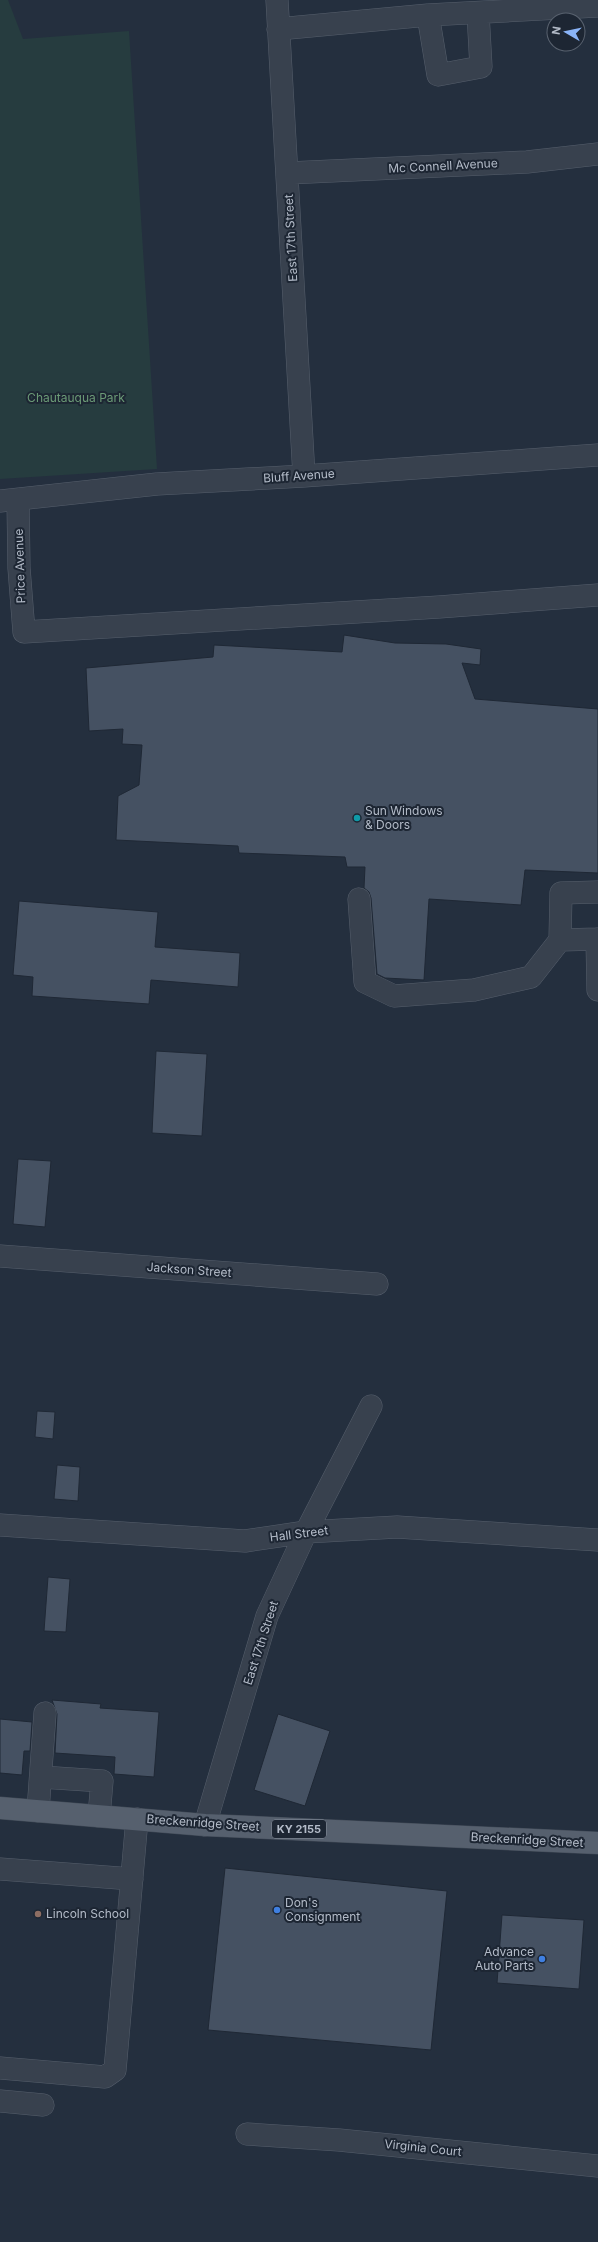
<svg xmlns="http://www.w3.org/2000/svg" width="598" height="2242" font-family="Inter,sans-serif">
  <rect width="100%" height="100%" fill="#242f3e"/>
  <path fill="#263c3f" d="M0,0H8L23,39L129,31L157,469L0,479Z"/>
  <path fill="#455162" stroke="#1f2835" d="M344,635L395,643L446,644L481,649L480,665L462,663L475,699L598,709V873L525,870L521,905L429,899L424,980L385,978L377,974L371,898L369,892L364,888L365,867H347L345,857L239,853L238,846L116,840L118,796L139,785L142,745L122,744L123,729L89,731L86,668L213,657L214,645L342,652Z
    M19,901L158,912L155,947L240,953L238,987L151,980L149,1004L32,996L33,977L13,975Z
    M156,1051L207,1054L202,1136L152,1133Z
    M18,1159L51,1161L45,1227L13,1224Z
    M37,1411L55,1412L53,1439L35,1437Z
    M57,1465L80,1467L78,1501L54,1499Z
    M48,1577L70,1579L66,1632L44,1631Z
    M52,1700L101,1704L100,1708L159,1712L154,1777L114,1774L115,1757L55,1753L57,1714Z
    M278,1714L330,1731L305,1806L254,1790Z
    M0,1719L32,1722L30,1751H24L22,1775L0,1773Z
    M225,1868L447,1891L431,2050L208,2030Z
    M502,1915L584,1920L579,1989L497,1983Z"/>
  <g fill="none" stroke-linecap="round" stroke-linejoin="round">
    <defs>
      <path id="minor" d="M277,0L304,476
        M428,15L438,75L481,67L478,13
        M278,29L428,15L598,6
        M288,173L527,162L598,154
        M18,500L19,568L24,632L439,607L598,595
        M0,501L157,484L304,476L598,455
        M359,899L365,982L394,996L474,990L531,977L560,940L561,893L598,892
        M597,939L598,990
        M560,940L598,939
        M0,1256L377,1284
        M0,1525L245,1541L306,1532L397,1527L598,1540
        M41,1777L102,1781L99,1816
        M38,1811L45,1713
        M205,1825L267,1616L306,1532L371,1406
        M0,1869L132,1879
        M0,2068L105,2077L115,2070L137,1819
        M0,2101L43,2105
        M247,2134L339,2140L598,2166"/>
      <path id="major" d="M0,1808L205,1825L598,1843"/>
    </defs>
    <use href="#minor" stroke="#565f6c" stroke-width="23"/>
    <use href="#major" stroke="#414a57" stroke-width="23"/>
    <use href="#minor" stroke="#38414e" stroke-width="22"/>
    <use href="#major" stroke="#56606e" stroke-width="22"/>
  </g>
  <circle fill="#0f9aa8" stroke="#1d2633" stroke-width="1.5" cx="357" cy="818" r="4"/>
  <g fill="#3f7fe0" stroke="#1d2633" stroke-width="1.5">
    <circle cx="277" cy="1910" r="4"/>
    <circle cx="542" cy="1959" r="4"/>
  </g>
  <circle fill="#8d6e63" stroke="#1d2633" stroke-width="1.5" cx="38" cy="1914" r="4"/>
  <g text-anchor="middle" stroke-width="4" stroke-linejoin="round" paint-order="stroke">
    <rect fill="#1d2633" stroke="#878f9c" stroke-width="1" x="272" y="1820" width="54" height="18" rx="3"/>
    <g font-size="11" font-weight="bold" fill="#b4bcc9">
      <text x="299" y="1833">KY 2155</text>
    </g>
    <g font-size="12" fill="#b4bcc9" stroke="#1d2633">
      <text transform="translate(443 166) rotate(-3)" y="4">Mc Connell Avenue</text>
      <text transform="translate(291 238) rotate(-93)" y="4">East 17th Street</text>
      <text transform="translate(299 476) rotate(-4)" y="4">Bluff Avenue</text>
      <text transform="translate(20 566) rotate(-92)" y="4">Price Avenue</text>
      <text transform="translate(189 1270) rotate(4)" y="4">Jackson Street</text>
      <text transform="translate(299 1534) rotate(-7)" y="4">Hall Street</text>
      <text transform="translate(261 1643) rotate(-72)" y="4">East 17th Street</text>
      <text transform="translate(203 1823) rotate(4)" y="4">Breckenridge Street</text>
      <text transform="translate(527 1840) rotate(3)" y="4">Breckenridge Street</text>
      <text transform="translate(423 2148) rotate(6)" y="4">Virginia Court</text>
    </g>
    <g font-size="12" fill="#6b9a76" stroke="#1d2633">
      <text x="76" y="402">Chautauqua Park</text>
    </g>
    <g font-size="12" fill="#b4bcc9" stroke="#1d2633" text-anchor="start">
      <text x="365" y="815">Sun Windows<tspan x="365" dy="14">&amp; Doors</tspan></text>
      <text x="285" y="1907">Don's<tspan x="285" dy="14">Consignment</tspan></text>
      <text x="46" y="1918">Lincoln School</text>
      <text x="534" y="1956" text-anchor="end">Advance<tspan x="534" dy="14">Auto Parts</tspan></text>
    </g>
  </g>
  <g transform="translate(566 32) rotate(279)"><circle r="19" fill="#1d2633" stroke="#59626f"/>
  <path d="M0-3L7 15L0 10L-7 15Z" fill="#8ab4f8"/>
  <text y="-6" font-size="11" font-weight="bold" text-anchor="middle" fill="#b4bcc9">N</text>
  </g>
</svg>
